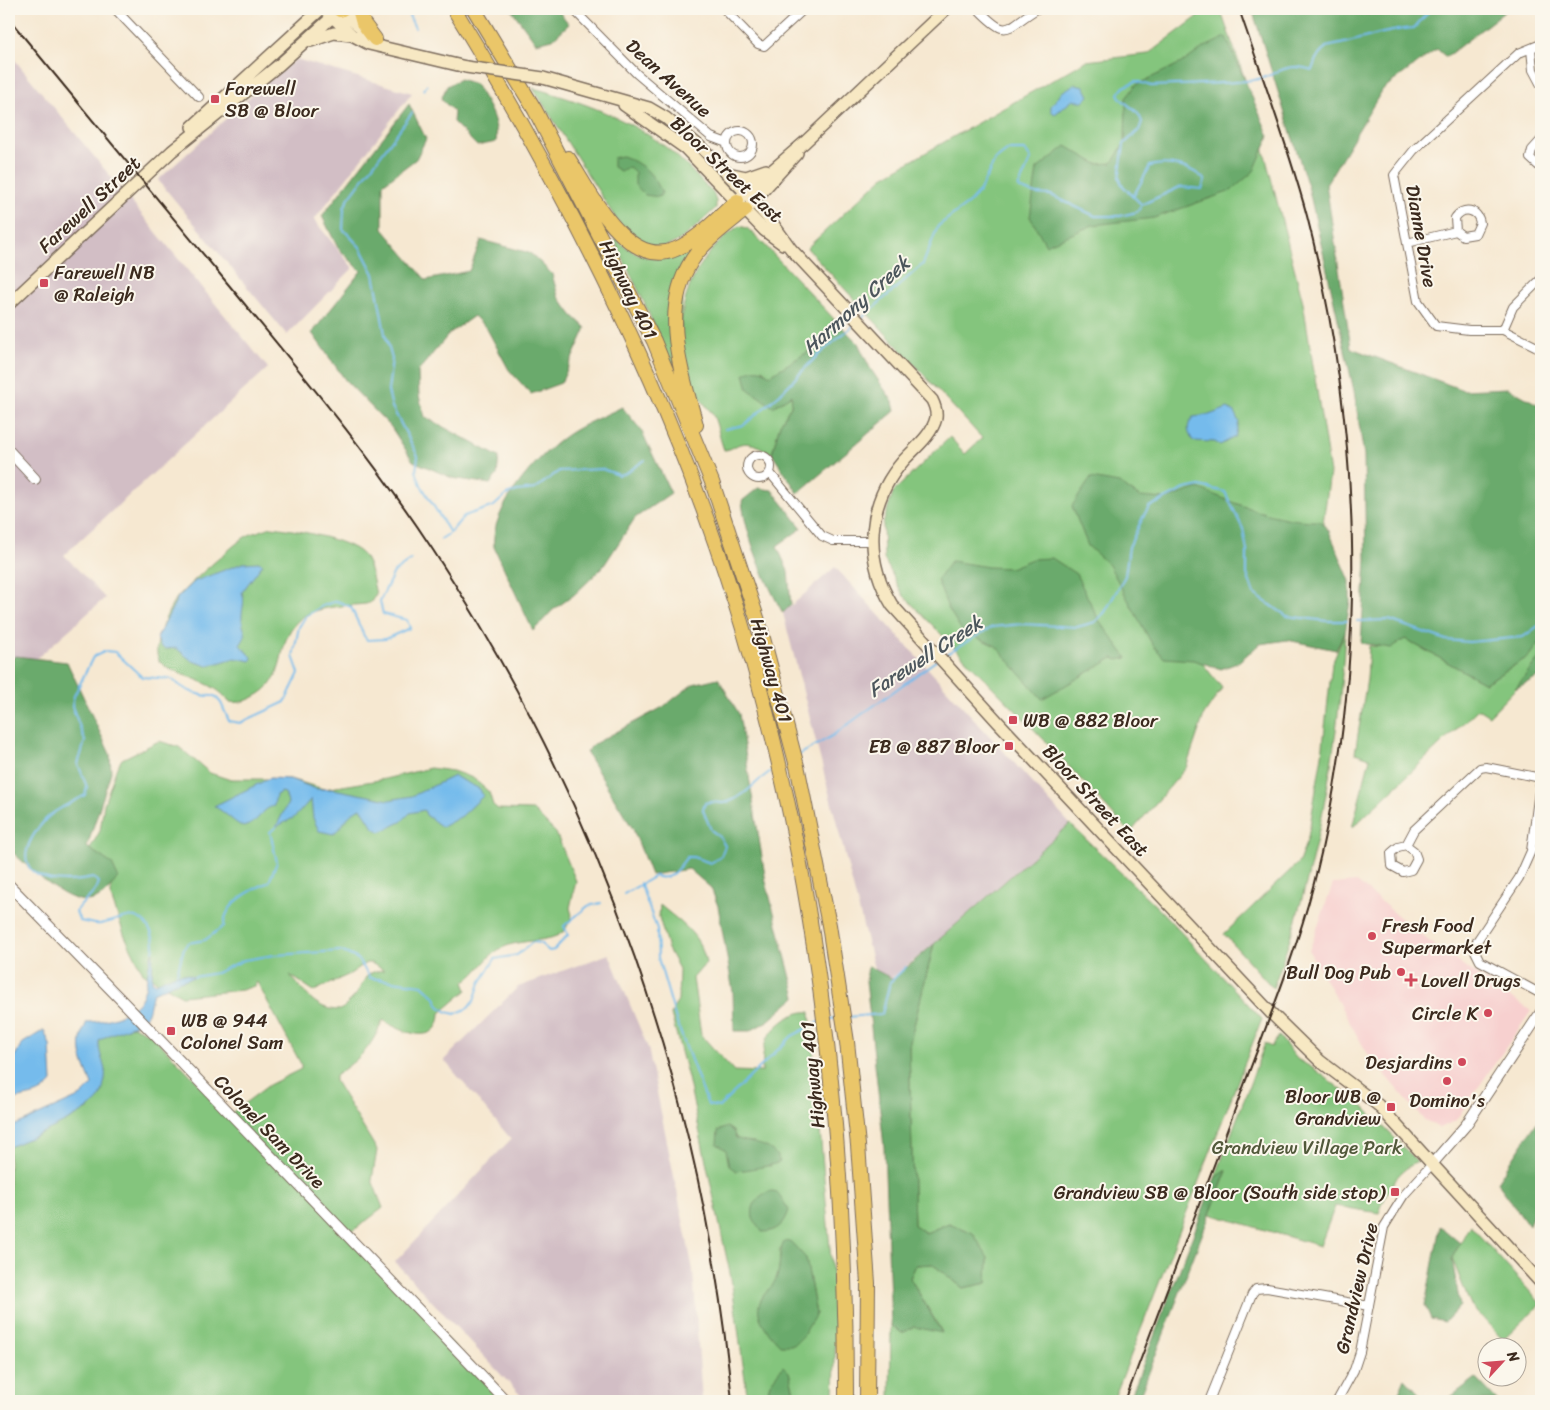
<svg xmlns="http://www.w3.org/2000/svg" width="1550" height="1410" font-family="Sriracha,sans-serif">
  <rect width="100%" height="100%" fill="#fbf7ec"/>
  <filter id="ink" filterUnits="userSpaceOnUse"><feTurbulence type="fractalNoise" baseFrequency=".02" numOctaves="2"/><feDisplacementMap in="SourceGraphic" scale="10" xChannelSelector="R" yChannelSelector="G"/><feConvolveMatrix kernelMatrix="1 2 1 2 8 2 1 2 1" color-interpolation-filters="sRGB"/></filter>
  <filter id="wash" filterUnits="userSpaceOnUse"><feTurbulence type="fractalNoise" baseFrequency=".0096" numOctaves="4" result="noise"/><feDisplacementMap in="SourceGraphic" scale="20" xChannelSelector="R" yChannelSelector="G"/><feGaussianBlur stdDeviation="1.12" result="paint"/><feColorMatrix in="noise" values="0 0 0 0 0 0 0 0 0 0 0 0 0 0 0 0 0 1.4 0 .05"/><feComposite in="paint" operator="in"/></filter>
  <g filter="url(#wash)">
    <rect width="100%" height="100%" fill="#f6e8d1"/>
    <path fill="#f7d0cf" d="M1357,882L1436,947L1531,1011L1455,1121L1439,1128L1423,1119L1370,1058L1309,951L1333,884Z"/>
    <path fill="#d2bec5" d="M9,53L268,368L64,555L105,598L9,683Z
      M296,59L412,93L314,220L353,268L287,335L158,180L253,94Z
      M835,567L1070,824L934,944L879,988L783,613Z
      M609,954L648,1048L693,1270L702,1401H526L395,1262L511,1139L444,1060L518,987Z"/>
    <path fill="#84c57d" stroke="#60784e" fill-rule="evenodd" d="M1208,9H1220L1247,85L1303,302L1330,473L1318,559L1181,636L1222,688L1204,715L1186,768L1130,833L1053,749L903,595L884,559L883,524L893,492L950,437L965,454L982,438L807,248L883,177L1086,61L1148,54Z
      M533,88C581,101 633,120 672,152C687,164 699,180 713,193L716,201V208C676,245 661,267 616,219Z
      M739,226L747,228L760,240L834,319L826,338L811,350L770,376L762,369L792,394L791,406L780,424L772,454C762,448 752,441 740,444C734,446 731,450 724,450C720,440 718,427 714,417C709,408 701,401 696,392C665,331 683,265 739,226Z
      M616,239C638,258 658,265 685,251L689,257L683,269L678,372L675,374L643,300L614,240Z
      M271,527C292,529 348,539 362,554C371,564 373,583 376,594L371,602L366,604C346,606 314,606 299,620C273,643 291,679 254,697C244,702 240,703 229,702C215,679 172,676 160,662C149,649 169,606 179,595C198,576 221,556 242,539C250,533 262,531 271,527Z
      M1345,633C1338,756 1316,871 1273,988L1224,934L1299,862L1308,837L1322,755L1332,663Z
      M1405,639L1485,683L1528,657L1541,640V655L1515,689L1489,716L1478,709L1352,828L1370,758L1355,753L1367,679L1369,646L1391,647Z
      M159,741L179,747L210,773L228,779H290L324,789L385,779L430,768L453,771L473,778L489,792L493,805L498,809L533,810L556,833L576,881L570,908L572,915C570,920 567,928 563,932C551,943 520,939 504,947C486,954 480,973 464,982L467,990L440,1013C439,1048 401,1032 383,1020C369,1051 362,1056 335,1076V1081L377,1150L372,1180L383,1208L349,1234L506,1401H9V1147L88,1109L105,1071L98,1052L99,1041L110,1033L133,1026L152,1035L229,1115L269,1085L301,1069V1064L257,982L254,986L242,990L182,996L143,973L124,934L111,897V878L88,852L100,831L104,804L117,767L122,759ZM366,963H371L384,970L373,972L366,977L356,995L341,1010C316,1011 305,992 290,975L314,991L350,974Z
      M1070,824L1161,911L1262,1019L1113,1401H890L891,1325L902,1333L914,1327L942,1332L910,1278L916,1265L932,1264L963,1288L987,1283L988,1258L949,1223L926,1233L914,1225L909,1046L934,944Z
      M660,905C682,924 700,933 706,963L693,978L701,1035L734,1071L762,1072C763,1061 762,1047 768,1037C777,1024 794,1010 810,1012L836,1319L834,1401H796L789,1372L770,1383L766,1401H748L731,1278L688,1078L671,1014L678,1000L679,969L668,949L659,917ZM747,1141L752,1142L771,1166L761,1165ZM780,1249L806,1258L816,1314L769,1291C780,1280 780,1264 780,1249Z
      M1279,1036L1297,1059L1316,1070L1365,1108L1418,1162C1395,1171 1387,1192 1379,1213L1335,1206L1320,1246L1210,1214L1227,1171L1215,1178L1265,1043L1271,1047Z
      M1470,1225L1541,1304L1503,1340L1470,1304L1452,1258Z"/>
    <path fill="#6baa6c" stroke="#536a45" d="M511,9H557L569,24L553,39L536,43Z
      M1252,9H1356L1368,15L1377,9H1508L1446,57L1437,49L1383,89L1326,184L1351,348L1463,390L1508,388L1541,406V640L1528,657L1485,683L1405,639L1391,648L1361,643L1366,560L1364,456L1354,391L1309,190Z
      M1226,37L1269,136L1254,171L1231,191L1154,218L1093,225L1046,245L1030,217L1037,169L1066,146L1097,164L1112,163L1125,142L1126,98L1136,85L1185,61L1203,48Z
      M460,79L475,84C486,102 499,120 496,142L477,146L453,122L454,112L441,99L447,86Z
      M409,104L426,139L416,159L383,184V229L426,280L469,271L481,240L530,253L540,262L552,274L558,296L572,315L586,328L561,383L531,394L509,370L487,329L474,316L450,333L418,371L419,396L425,417L499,457L497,475L490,484L452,478L413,461L391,427L346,381L312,333L361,271L338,248L322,216Z
      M622,156C642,163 654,174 662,193L659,197L645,195L635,185V172L629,167L620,171L613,167V158Z
      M834,319L858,343L870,368L893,402L895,411L798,493L772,454L780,424L791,406L792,395L773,407L748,389L744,374C755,367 761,369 770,375L811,350L826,338Z
      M622,407L641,430L671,493L635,518L603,567L574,595L553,610L533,631L494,547C489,510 537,456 567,435C583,424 604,416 622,407Z
      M1091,478L1119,483L1140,497L1166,499L1198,488C1236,504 1278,522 1320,521L1329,531L1350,581V602L1345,633L1336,650L1287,640L1260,644L1237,663L1221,669L1193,660L1164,658L1152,644L1109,565L1088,546L1072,506Z
      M758,488L772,490L802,528L777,546L788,571L791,605L783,613C766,584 745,534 742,501Z
      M1052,558L1076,574L1099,620L1127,658L1118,660L1113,658L1042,699L996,646L962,631L948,608L937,580L951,561L988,567L1010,568L1032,559Z
      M1541,655V675L1515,689Z
      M15,656L67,662L110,754L111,772L87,847L112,864L118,877C112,886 106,894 96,899C70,911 27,865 9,849V662Z
      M718,678L739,714L766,882L796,997L768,1021L750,1031H734L733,992L718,906L711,888L689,869L651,875L633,829L586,752L594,744L663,707L693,684Z
      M934,944L909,1046L914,1225L926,1233L949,1223L973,1233L988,1258L987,1283L963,1288L932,1264L916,1265L910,1278L942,1333L914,1327L902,1333L891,1325L884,1147L866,981L868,966L893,979Z
      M1541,1116V1189L1529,1226L1497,1182Z
      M727,1127L733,1131L736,1138C753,1145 772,1142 780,1162C771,1166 747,1170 736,1171L729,1166L726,1150L717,1144L718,1131Z
      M1227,1170L1138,1401H1129L1215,1178Z
      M772,1191L777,1192L789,1210C785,1224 777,1232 762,1232C760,1228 754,1222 753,1218C750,1204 760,1193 772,1191Z
      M1440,1226L1460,1243L1452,1258L1460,1306L1445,1322L1431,1319L1425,1305Z
      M790,1241L806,1258L816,1314L803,1336L794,1345H780C769,1333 751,1315 762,1298C768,1288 773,1288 777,1276C781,1265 778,1253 784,1242Z
      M783,1366L789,1372L796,1401H766L770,1383Z
      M1405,1378L1426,1401H1395Z
      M1476,1378L1498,1401H1445Z"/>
    <path fill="#75bbec" stroke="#587285" d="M1075,84L1084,86L1089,96L1083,102L1073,100L1055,114L1051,111V106L1062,92Z
      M1228,408L1234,412L1239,422L1235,437L1220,445L1215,442L1193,441C1187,431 1186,427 1193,417L1209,415Z
      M258,562L263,564L242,592C246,603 241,609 242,620C243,633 250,631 240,645L252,657L251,661L235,658L208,666L192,661L176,648L165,649L160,646L157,638L178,597L195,581L243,563Z
      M454,776L480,789L483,796L462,816L442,827L426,815L424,810L410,813L401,822L380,832L374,828L361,808C348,812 344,826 333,834L319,831L313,818L311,799L295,817L276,827L288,803L285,793L281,792L276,795L274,806C260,809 260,823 243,827C232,821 225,812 214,806L270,778L290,779L316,789H333L389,800L412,796Z
      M153,951L152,982L156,983C169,977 180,969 194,977L180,981L153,993C151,999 150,1007 148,1013C140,1028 113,1030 99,1041C98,1056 107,1065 105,1079C104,1084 102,1093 100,1097C90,1114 28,1139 9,1147V1128L81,1096L92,1085C83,1061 74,1047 87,1022C104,1022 134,1015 142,997C148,984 147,965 153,951Z
      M44,1030L50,1045L52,1082C38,1099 28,1094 9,1101V1059L14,1057L23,1043Z"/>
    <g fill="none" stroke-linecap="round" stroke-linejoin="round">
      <path stroke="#75bbec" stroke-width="2" d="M406,9L415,28
        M424,90L427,85
        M412,113L348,199L344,208L343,229L360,247L374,274L385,334L392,359L388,391L392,407L418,456L416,471L421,485L450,533
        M1134,195L1150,166C1167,161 1193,167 1205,180L1202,189L1180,187L1143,204
        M1142,205L1123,186L1119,178L1124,144L1139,130L1142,122C1138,107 1125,107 1118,94L1124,87L1136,81L1151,86C1184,84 1219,85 1253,80C1278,77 1283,60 1312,70L1316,59L1326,47C1357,42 1381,30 1414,28L1431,9
        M862,318L923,264L938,226L970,202L979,192L995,160L1008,150H1025L1031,159L1018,188L1036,194L1051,195L1095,216H1120L1137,212L1142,205
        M725,429L744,425L780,394L817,356L854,325
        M441,539L450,533L464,516L494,506L506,495L517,491L535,489L559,471L602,469L619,475L626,473L645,460
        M1357,621L1389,620L1446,640L1469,642L1523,637L1541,624
        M943,656L992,627L1022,624L1077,627L1095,622L1105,612L1125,576L1129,547L1144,515L1149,507L1185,489L1200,486L1225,492L1243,529L1247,551V574L1254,594L1287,616L1327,621H1347
        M799,755L832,736L937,660
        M640,883L657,929L658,958L677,1023L708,1105L719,1107L792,1036L819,1022
        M624,894L655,876C671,882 677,869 687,857H693L711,863L721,856L725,846L720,837L711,830L703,810L705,803C713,800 721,805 728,802C746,796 757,779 773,770
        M153,951C155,944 154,938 151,932C137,905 121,921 100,924C94,925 86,922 80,921L76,912C82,900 96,896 99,882L93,878C42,889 0,870 46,819C55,809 74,802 85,795L87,787L78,764L85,741L72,706L74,696L93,657L106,651L115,652L142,677L172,679C183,690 200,697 215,696L221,703L229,721L240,723L285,702L299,673L293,656L299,627L306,616L324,605L337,601L351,607L364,636L367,640L385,639L410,628L407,620L383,614L380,601L394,572L411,560
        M177,973L184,948L188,943L205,940L224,926C224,903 251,890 269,882L277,862L270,832L276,827
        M194,977L216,973L244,960L274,955L341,951L358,959L370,978L422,985L434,996L439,1006L447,1012L455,1014L468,1008L474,1001L480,983L495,959L517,955L533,942L540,943L549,951L554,950L568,935L564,926L588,906L601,903
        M848,1017L882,1014L890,982L906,967
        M828,1019L839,1018"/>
    </g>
  </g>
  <g filter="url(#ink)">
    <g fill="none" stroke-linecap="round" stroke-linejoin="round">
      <defs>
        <path id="minor" d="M115,9L199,97
          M573,9L637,74L711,137L727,143
          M724,9L758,44L764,46L804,9
          M978,9C1009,41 1005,28 1037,9
          M1541,44L1519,53L1414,150L1394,175L1418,301L1436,326L1469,330H1503L1541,349
          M1531,49L1533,70L1541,85
          M727 144a13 13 0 1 1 26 0a13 13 0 1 1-26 0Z
          M1541,140L1532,150L1530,158L1541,168
          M1407,243L1456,231L1455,218C1463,206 1478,209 1480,223L1475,234L1463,236L1456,231
          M1503,330L1513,307L1541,279
          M747 467a12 12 0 1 1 24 0a12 12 0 1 1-24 0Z
          M770,473L822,536L833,541H872
          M1541,776L1531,851L1519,878L1477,941L1475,951L1480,961L1541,994
          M1406,845L1414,851L1417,859L1411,870L1403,872L1392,866L1391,853L1398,847L1406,845L1414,830L1480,768L1486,767L1541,778
          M1209,1401L1252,1294L1256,1289L1267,1288L1369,1306
          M1337,1401L1354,1370L1360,1352L1384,1227L1404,1195L1432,1164"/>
        <path id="tertiary" d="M9,451L35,479
          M9,885L127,1006L506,1401
          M1432,1164L1466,1125L1541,1012"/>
        <path id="secondary" d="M339,9L366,32
          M328,13L352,35L369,44L466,67
          M311,41L334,33L351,35
          M543,78L649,108L666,118L705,151L746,193L773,224L791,249L932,400C935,406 937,411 936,418C932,435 915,448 904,460C867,502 863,557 892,605L998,722L1271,1013L1320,1061L1378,1105L1541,1283
          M624,105L685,148L764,230L783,244
          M192,127L321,9
          M727,173L746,177L766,170
          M740,198L805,142L946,9
          M749,206L797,153
          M9,304L172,151L279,65L340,10"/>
        <path id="motorway" d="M359,9L363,23L375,39
          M454,9C553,170 641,338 706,517C809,800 847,1101 846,1401
          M474,9L535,110L654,341L712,482L760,627L798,770L829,925L847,1042L858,1145L868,1283L867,1401
          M340,10L342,9
          M568,158C589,190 627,271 676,249C699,239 718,217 737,201
          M696,425C682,372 659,311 692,260C703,242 729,223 745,210"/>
      </defs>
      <use href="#minor" stroke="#7c6c5d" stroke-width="10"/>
      <use href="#tertiary" stroke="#7c6c5d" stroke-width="12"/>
      <use href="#secondary" stroke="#7c6c5d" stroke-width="14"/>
      <use href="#motorway" stroke="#7c6c5d" stroke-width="16"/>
      <use href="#minor" stroke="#fff" stroke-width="8"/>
      <use href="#tertiary" stroke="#fff" stroke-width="10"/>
      <use href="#secondary" stroke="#f7e8c3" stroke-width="11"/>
      <use href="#motorway" stroke="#eac669" stroke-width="14"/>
      <path stroke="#3b2a1e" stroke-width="2" d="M9,19C84,110 158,200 233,290C303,375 373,458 433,550C600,804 704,1098 732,1401
        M1125,1401C1163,1299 1202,1198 1240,1096C1266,1026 1295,956 1314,883C1369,664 1363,434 1307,216C1288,145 1262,77 1239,9"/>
      <defs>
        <path id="secondary-bridge" d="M466,67L543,78"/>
      </defs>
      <use href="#secondary-bridge" stroke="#7c6c5d" stroke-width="14" stroke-linecap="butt"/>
      <use href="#secondary-bridge" stroke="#f7e8c3" stroke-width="11"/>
    </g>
  </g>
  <g fill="#d1495b" stroke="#fbf7ec" stroke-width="2">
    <rect x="210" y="94" width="10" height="10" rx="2.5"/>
    <rect x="39" y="278" width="10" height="10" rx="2.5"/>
    <rect x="1008" y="715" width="10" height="10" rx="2.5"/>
    <rect x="1004" y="741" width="10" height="10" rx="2.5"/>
    <circle cx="1372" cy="936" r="5"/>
    <circle cx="1401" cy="972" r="5"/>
    <path d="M1408.5 972.5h5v5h5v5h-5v5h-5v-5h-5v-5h5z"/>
    <circle cx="1488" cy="1013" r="5"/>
    <rect x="166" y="1026" width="10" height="10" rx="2.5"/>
    <circle cx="1462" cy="1062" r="5"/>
    <circle cx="1447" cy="1081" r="5"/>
    <rect x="1386" y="1102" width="10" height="10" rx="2.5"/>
    <rect x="1390" y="1187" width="10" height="10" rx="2.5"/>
  </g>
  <g text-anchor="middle" stroke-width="4" stroke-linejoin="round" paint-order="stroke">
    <g font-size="19" fill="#3b2a1e" stroke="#fbf7ec">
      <text transform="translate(669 78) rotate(42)" y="7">Dean Avenue</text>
      <text transform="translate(727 169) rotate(43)" y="7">Bloor Street East</text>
      <text transform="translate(89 204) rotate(-43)" y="7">Farewell Street</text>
      <text transform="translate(1422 236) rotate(80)" y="7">Dianne Drive</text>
      <text transform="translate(629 289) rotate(64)" y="7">Highway 401</text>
      <text transform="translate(772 670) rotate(74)" y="7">Highway 401</text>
      <text transform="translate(1096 800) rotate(47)" y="7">Bloor Street East</text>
      <text transform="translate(812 1075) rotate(-96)" y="7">Highway 401</text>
      <text transform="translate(270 1131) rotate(46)" y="7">Colonel Sam Drive</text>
      <text transform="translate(1356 1288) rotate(-77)" y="7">Grandview Drive</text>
    </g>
    <g font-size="19" fill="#3b2a1e" stroke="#fbf7ec" text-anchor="start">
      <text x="225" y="95">Farewell<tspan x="225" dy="22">SB @ Bloor</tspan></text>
      <text x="54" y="279">Farewell NB<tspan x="54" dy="22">@ Raleigh</tspan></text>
      <text x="1023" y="727">WB @ 882 Bloor</text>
      <text x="999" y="753" text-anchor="end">EB @ 887 Bloor</text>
      <text x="1382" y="932">Fresh Food<tspan x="1382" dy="22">Supermarket</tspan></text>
      <text x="1391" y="979" text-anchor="end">Bull Dog Pub</text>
      <text x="1421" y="987">Lovell Drugs</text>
      <text x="1478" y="1020" text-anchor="end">Circle K</text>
      <text x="181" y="1027">WB @ 944<tspan x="181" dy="22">Colonel Sam</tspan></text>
      <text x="1452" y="1069" text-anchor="end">Desjardins</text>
      <text x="1381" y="1103" text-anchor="end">Bloor WB @<tspan x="1381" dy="22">Grandview</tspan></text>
      <text x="1447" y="1107" text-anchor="middle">Domino's</text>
      <text x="1385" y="1199" text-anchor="end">Grandview SB @ Bloor (South side stop)</text>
    </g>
    <g font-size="19" fill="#51583a" stroke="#fbf7ec">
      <text x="1307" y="1154">Grandview Village Park</text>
    </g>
    <g font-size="20" font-style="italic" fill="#4c565c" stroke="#fbf7ec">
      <text transform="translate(856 305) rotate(-42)" y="7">Harmony Creek</text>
      <text transform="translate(925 656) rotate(-33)" y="7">Farewell Creek</text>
    </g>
  </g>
  <rect width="1550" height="1410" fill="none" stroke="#fbf7ec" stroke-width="30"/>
  <g transform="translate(1502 1362) rotate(64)"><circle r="24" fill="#fbf7ec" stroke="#aea59a"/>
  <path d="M0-4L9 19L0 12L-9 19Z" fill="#d1495b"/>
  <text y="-8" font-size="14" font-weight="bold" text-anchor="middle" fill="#3b2a1e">N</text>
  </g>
</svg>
